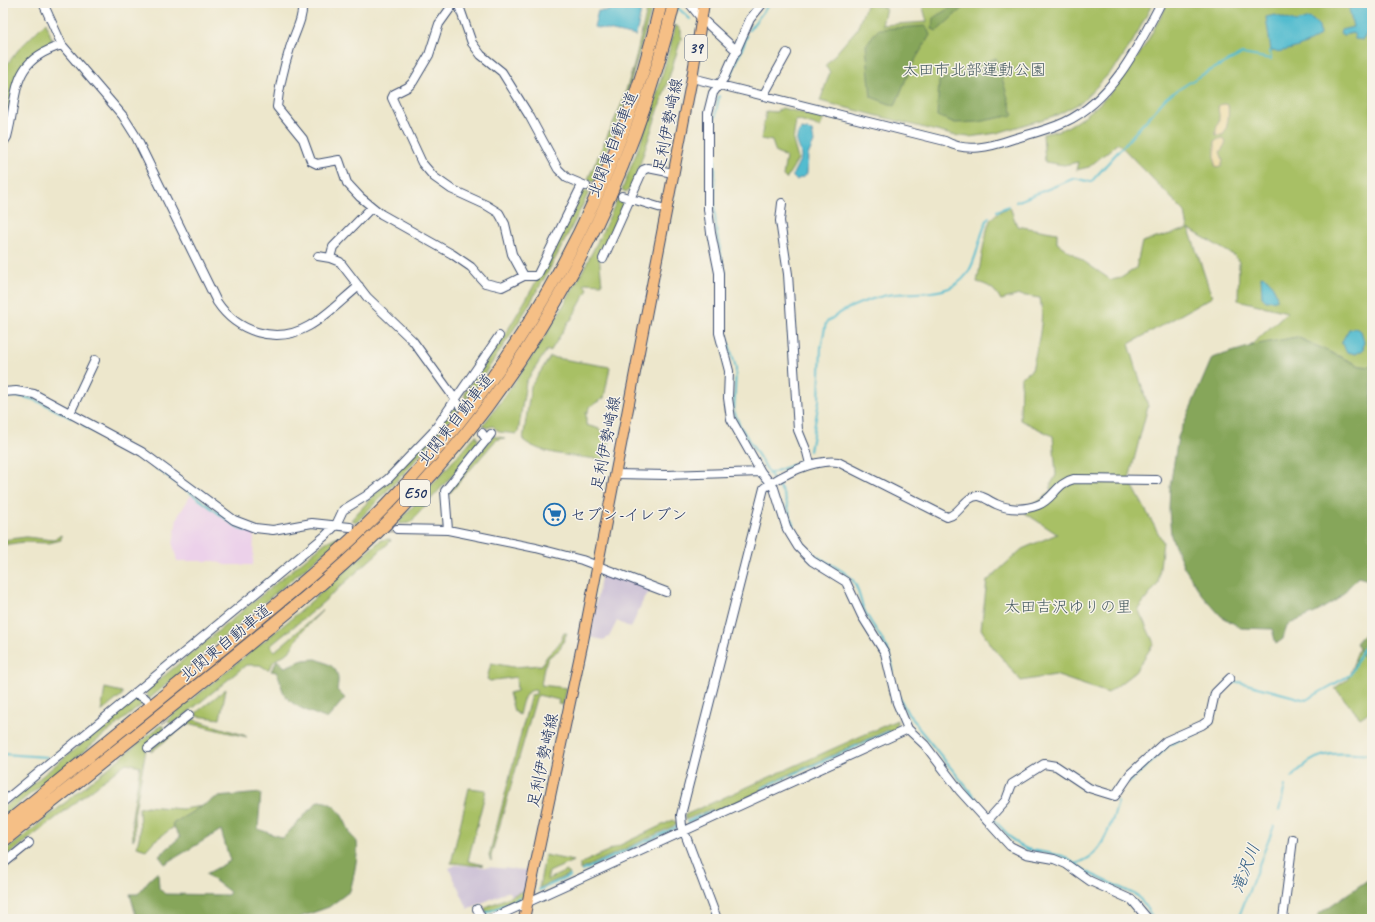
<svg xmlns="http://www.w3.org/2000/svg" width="1375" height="922" font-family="Caveat,'Klee One',sans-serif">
  <rect width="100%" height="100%" fill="#f7f3e8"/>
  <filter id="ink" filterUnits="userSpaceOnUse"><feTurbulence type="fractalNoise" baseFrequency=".025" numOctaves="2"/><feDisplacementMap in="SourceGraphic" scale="8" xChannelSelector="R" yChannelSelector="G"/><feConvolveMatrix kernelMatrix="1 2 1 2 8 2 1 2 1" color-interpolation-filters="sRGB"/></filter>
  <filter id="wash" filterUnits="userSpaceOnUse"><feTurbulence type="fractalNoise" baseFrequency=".012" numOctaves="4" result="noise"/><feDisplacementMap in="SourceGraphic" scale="16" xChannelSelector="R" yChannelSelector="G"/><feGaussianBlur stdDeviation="0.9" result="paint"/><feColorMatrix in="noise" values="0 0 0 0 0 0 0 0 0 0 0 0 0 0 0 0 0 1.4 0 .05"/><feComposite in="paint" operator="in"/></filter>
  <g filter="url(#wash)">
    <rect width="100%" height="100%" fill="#ede7cc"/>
    <path fill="#ecd1ea" d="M191,495L239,530L254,533L253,565H226L214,561H177L173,545L177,518Z"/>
    <path fill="#cbbfd5" d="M606,570L653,590L645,596L631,628L617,621L609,637L604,640L589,637L602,573Z
      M456,865L527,870L529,872L525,890L511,896L509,891L468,909L449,868Z"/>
    <path fill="#a8c065" stroke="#627862" d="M867,3L886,8L882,25L927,22L922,4L927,3H1153L1133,41L1118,64L1082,102L1057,115L997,133L969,137L952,135L820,101L830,72L825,66L857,29Z
      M1168,3H1372V367L1360,366L1297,337L1249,347L1287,312L1238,300L1239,262L1235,256L1189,229L1212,297L1129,344L1148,406L1129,479L1163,542L1158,584L1138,609L1154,643L1135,672L1108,693L1055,675L1021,681L992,646L981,629L987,581L1022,549L1057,534L1025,513L1051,491V484L1056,475L1053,436L1020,420L1021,377L1032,370C1037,346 1045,322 1040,298L1019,295L1001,300C995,289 989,285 977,282C980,269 985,229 991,219C995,214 1003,209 1010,207L1017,226L1057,233V243L1111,280L1121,278L1136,268L1142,242L1188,229L1185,212L1118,143L1089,167L1076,170L1078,162L1064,165L1045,162L1043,134C1051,132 1060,131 1067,127C1118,99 1142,52 1168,3Z
      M650,8H652L623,108L593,183L588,179L622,103L634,65L647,10Z
      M46,22L52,40C47,50 32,55 24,64C10,78 9,116 6,136L3,140L4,68L19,49Z
      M676,25L681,30V39L666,87L632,188L626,192L622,190L652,112Z
      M782,108L824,118L820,127L796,120L793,141L798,159L786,179L783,176L786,157L776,153L772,141L761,139L766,111L776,112Z
      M587,191L589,192C554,265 515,334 466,399L465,398V392L506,333L532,289L583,192Z
      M617,200L621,201L623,206L599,255L602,284L585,283L584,285L588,289L571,320L569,321L550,352L547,350L526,382L518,433L517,434L499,432L493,426L486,428L483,425C537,356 581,281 617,200Z
      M550,357L610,367L604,398L589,407L588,412H586V425L600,429L610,441L604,460C579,456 542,456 523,440L531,386Z
      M456,406L458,410L408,469L357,522L351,520Z
      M476,435L478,439L477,447L410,523L400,524L399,522Z
      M493,436L505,438L496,440L448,495V490Z
      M61,535V540L49,543L23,542L3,545V540L26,537L53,540Z
      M336,537L340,539L149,699L146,693L147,690L326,542Z
      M390,539L391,541L320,605L270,646L275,651L323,610L302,631L289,652L275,660L268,670L260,665H246L176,722L170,723L167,720L291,619L381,540Z
      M1372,629V710L1360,718L1335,688L1348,679L1360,645Z
      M564,633H567L560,649L549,657L544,667L541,685L567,688L563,705L558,704L559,700L538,695L536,698L491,856V861L489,856L531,695L536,694V690C523,690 522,704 519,715L514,711L509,693L517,691L516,677L490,681L487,679L491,663L513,667L542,665C549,649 558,651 564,633Z
      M105,688L122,692V695L101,712Z
      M226,689L220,719L196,716L197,712Z
      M136,699L142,700L144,703L3,816V808Z
      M192,719L244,735L247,737L188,723L151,752V749L187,720Z
      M897,720V729L889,733L888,730L762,787L763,790L713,814L711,809L685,820V815Z
      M161,725L164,727L163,732L146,749L134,816L135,836L133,840L132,817L140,766L126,763L11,853L4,855L3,853Z
      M469,788L486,790L468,861L483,865C477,867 460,863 451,863Z
      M147,806L182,809L203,806L172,824L174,827L154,841L146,850L137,847L140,833L139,808Z
      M673,820L678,824L580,870V864Z
      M545,855L573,861L549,872L547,880L566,871L570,874L539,888Z
      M525,890L523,899L486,912L485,910L486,907Z"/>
    <path fill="#86a65a" stroke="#506a5c" d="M956,3H968L937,31L932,29L933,18L956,4Z
      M926,26L930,35L911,67L895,106L871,97L866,45L874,34L879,29Z
      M996,58L1013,115L978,122L955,123L937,116L939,81Z
      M1297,337L1360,366L1372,367V581L1358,577L1338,599L1315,613L1287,625L1283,639L1276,644L1272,629L1241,628L1221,616L1202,595L1184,567L1171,536L1169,509L1170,487L1178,437L1212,358L1258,344Z
      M1372,625V674L1356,643Z
      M316,659C334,665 341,670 337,690L345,698L327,719C314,713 290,707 284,693C280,686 281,678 276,672L271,671L277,660L285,667L303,660Z
      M261,793L258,829L283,838L318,801C336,801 344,817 350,833C351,837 355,838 357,842C359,853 353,881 350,891L329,907L295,919H137L130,894H138L149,880L158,872L159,888L165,894L228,895L230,892L206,874L230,861L221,830L165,864L159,856L180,837L172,824L217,797Z
      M1372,877V919H1321L1317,915Z"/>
    <path fill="#eeda9e" stroke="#84847e" d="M1225,104L1228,105C1229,115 1228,127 1223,135H1216C1215,126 1219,126 1219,118C1220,113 1217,111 1219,105Z
      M1221,138L1224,139L1226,143L1220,152L1223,160L1221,167L1215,166V141Z"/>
    <path fill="#52bccf" stroke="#367696" d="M1362,5L1372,6V30L1368,31L1363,40L1355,39L1354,33L1343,35L1340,33L1341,30L1353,27L1349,9L1355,6Z
      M610,8L641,10L636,36L594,27L598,11H609Z
      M1275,15L1296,22L1309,18L1313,20L1319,26L1320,35C1311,44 1283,54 1271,51L1266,17Z
      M802,129L812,131L814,142L808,155L807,173L805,176L796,180L793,177V174L801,158C801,143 791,142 802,129Z
      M1261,276C1270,277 1275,289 1277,298L1276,300L1266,301L1262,297Z
      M1355,328L1361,331L1364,341L1363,350L1356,354L1347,352L1341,343L1349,329Z"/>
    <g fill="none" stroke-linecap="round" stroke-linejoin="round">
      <path stroke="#52bccf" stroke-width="2" d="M677,7L690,19
        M749,30L770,3
        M731,75L747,36
        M719,96L715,118V216L717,235L725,273V331L736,368L734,411L740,426L773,479
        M1016,202L1075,178L1091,182L1167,97L1198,77L1242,54L1271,59L1270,51
        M997,211L1009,206
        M3,397C28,392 49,407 71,418
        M83,425L147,461L240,529C258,534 274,535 293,530
        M810,451L819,401L821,347L826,323C842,309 866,300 887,295C913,290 948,300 967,274C979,257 978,235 989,217
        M768,474L806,460
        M776,483C791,499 788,524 801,541C815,560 834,563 850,577C858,584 859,597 863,607C873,631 889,640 893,670
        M1229,684L1239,682L1306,700L1350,675L1372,630
        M899,697L908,714L916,723
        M1216,708L1217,700
        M916,725L990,816
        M3,754L47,757
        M1292,778C1316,748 1337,753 1372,755
        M1129,782L1170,744L1204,730L1211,722
        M762,788L889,732
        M1279,811L1285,786
        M993,819L1017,844L1027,849L1063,856L1089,873L1138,896L1154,919
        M687,822L712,811
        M1076,864C1080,862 1086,860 1090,857C1104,847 1114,818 1118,802
        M582,871L677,827
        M539,890L570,876
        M486,913L520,898
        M474,919H475
        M1238,919L1274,826"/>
    </g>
  </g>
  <g filter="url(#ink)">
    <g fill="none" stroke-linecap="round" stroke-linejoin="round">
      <path stroke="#c3c2b6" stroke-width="8" stroke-dasharray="8 4" stroke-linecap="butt" d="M586,186L622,196
        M350,527L397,529
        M149,703L165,724"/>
      <defs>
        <path id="minor" d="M43,3L62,45L123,116L135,135L217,302C237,332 276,345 309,326C327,316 343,299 359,286
          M302,3C304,18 294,34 290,48C284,67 279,88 277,107L303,139L311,161L317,164L339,160L347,183L360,197L381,214L452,254L471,267L485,283L502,287L524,276H535L538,274L582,185
          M454,3L439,24L429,55L413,82L408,87L394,94L392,98L422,163L434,177L451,189L486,205L499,213L505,224L512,254L524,276
          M458,3L472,43L481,55L502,72L530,117L558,169L567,178L586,186
          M689,3L701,18L737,51
          M763,3L750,19L724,78L713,93L708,113V209L711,233L719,273V333L729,371L728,398L731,419L761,472L774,488L787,529L798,547L812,561L846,582L862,616L885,653L897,703L908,729L925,745L960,791L1010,846L1026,854L1054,859L1066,864L1090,881L1132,900L1148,919
          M692,78L945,141C966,153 990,147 1013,139C1030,134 1048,130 1065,122C1112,100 1138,47 1161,3
          M763,96L787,53
          M3,143L7,137C19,92 9,61 62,45
          M622,196L665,209
          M782,203L780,221L788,274L798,430L807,452L810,464
          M318,256L330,258L340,262L367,297L413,341L460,406
          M330,258L333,247L372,207
          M603,259L643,170L648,168L673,173
          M3,392L16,391L34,394L142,452L234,520L255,528L273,530L312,523L350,527
          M70,413L95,360
          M482,433L487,440
          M615,474L667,475L761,472
          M397,529L448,530L536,548L582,560L666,592
          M448,530L445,491L491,434
          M135,693L146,699
          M148,748L189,715
          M3,802L325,536L336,525L343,510L366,496L388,479L433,432L499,336
          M987,821L1006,800L1012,784L1044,764L1056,766L1089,788L1115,796L1130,774L1166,741L1202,725L1209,720L1215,693L1230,678
          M3,864L29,843
          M477,909L482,919
          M491,919L908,729
          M717,919L682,826L681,815L764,488C783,474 814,459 838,462L947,517C960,515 965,495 979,496C985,497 991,502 996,504C1009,510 1025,510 1038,505C1054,499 1056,483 1074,479L1157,480
          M1283,919L1293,839"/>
        <path id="major" d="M524,919L583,641L692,78L704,3"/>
        <path id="highway" d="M3,826C75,768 147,710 218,652C280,602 343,552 397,494C527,356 619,187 661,3
          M3,841C76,783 150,724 223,665C286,614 350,563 405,504C538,363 630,191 674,3"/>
      </defs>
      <use href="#minor" stroke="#3a4b6e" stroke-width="10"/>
      <use href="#major" stroke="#3a4b6e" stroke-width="12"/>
      <use href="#highway" stroke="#3a4b6e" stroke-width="14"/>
      <use href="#minor" stroke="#fff" stroke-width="8"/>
      <use href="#major" stroke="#f5bf86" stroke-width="10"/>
      <use href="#highway" stroke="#f5bf86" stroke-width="12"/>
    </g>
  </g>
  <defs>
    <symbol id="supermarket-ring" viewBox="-11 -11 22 22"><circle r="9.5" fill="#f7f3e8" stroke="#1f6fb2" stroke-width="1.5"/><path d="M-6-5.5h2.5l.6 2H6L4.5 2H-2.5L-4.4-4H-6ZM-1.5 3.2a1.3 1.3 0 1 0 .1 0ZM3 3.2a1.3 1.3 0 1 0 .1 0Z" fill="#1f6fb2"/></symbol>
  </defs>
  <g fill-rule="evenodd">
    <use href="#supermarket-ring" x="542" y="502" width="25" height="25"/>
  </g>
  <g text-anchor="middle" stroke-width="3" stroke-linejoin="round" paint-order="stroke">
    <g fill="#f7f3e8" stroke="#5d6a87" stroke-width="1">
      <rect x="685" y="35" width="22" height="26" rx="3"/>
      <rect x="400" y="480" width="30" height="26" rx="3"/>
    </g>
    <g font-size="15" font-weight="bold" fill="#1b2f5e">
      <text x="696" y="53">39</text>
      <text x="415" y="498">E50</text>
    </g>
    <g font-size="16" fill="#455a60" stroke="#f7f3e8">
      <text x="974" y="75">太田市北部運動公園</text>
      <text x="1068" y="612">太田吉沢ゆりの里</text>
    </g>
    <g font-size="16" fill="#1b2f5e" stroke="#f7f3e8">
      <text transform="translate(667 125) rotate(-79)" y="6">足利伊勢崎線</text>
      <text transform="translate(612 144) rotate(-69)" y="6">北関東自動車道</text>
      <text transform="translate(455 419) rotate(-52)" y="6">北関東自動車道</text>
      <text transform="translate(605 443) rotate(-79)" y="6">足利伊勢崎線</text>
      <text transform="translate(225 642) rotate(-39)" y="6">北関東自動車道</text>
      <text transform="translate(542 760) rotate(-78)" y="6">足利伊勢崎線</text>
    </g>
    <g font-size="16" fill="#1b2f5e" stroke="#f7f3e8" text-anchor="start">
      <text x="570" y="520">セブン-イレブン</text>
    </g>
    <g font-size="17" font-style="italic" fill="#2c5980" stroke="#f7f3e8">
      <text transform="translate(1245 868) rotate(-69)" y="6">滝沢川</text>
    </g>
  </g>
  <rect width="1375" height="922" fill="none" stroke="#f7f3e8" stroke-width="16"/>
</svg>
